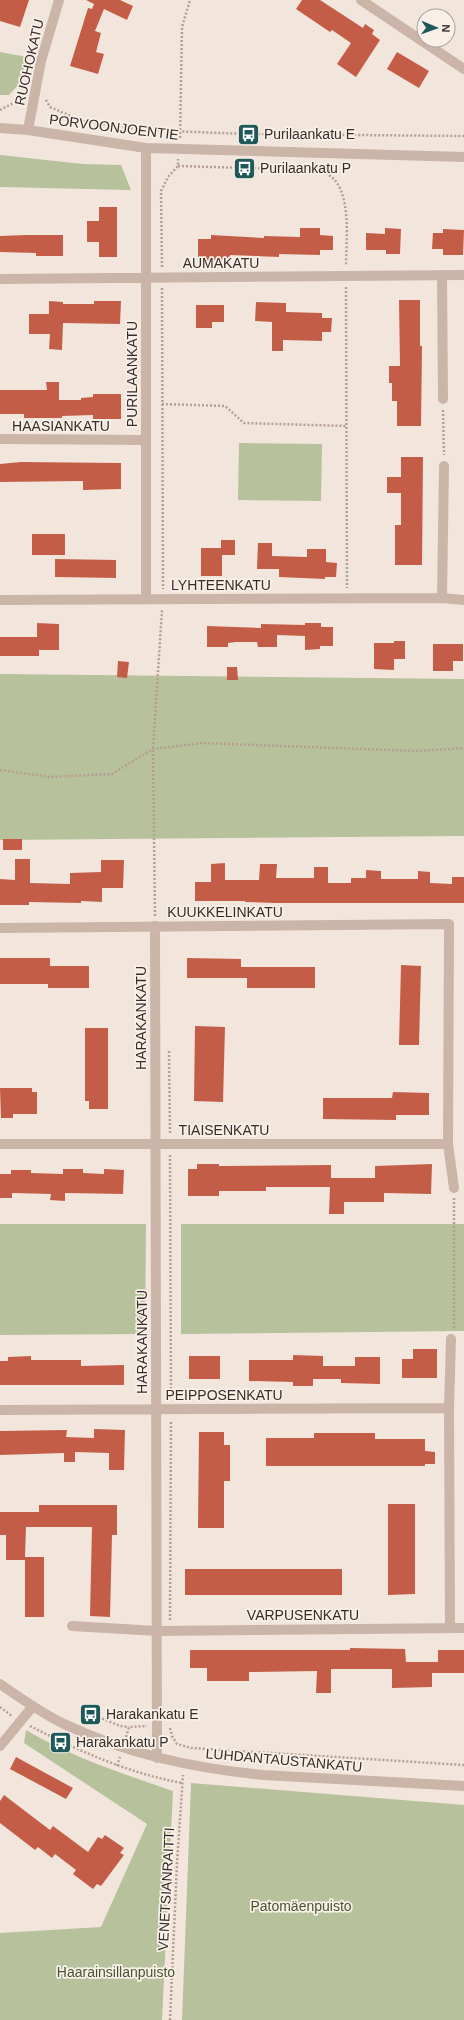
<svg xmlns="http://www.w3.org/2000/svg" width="464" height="2020" font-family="Helvetica,sans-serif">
  <rect width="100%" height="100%" fill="#f2e6dc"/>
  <path fill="#b7c19c" d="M0,52L27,57L20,83L9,95H0Z
    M0,155L83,164L121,165L131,190L0,187Z
    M239,443L322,444L321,501L238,500Z
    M0,674L464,679V836L0,840Z
    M0,1224H146L145,1334L0,1335Z
    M181,1224H464V1331L181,1334Z
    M26,1730C74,1758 121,1773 173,1791L162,2020H0V1933L101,1927L147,1824L24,1743Z
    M191,1783L464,1805V2020H182Z"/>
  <path fill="#c45d48" d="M0,0H29L20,27L0,21Z
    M86,0H120L133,6L127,20L104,9L95,31L101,33L96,52L104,54L98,74L70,66L88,8L92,9L94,4Z
    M302,0H320L363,28L365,24L374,30L372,34L380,40L356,77L337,64L351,43L332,30L330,32L296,9Z
    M397,52L429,71L419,88L387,69Z
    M99,207H117V257H99V242H87V221H99Z
    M300,228H320V235L333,236V250H320V255L279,254V257L230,255V260L198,261V239H211V235L264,238V236L300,237Z
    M385,228L401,229L400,254H386V250H366V233L385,234Z
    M443,229L464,230L463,255H443V249H432L433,233H443Z
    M26,235H63V256H36V253L0,252V236Z
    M399,300H420V346H422L421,426H397V401H392V383H389V366H400Z
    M49,301L63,302V304H94V301H121L120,324L63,323L62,350L49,349L50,334H29V314H49Z
    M256,302L286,303V312L322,313V318H332L331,332H322V341L283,340V351H272V322L255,321Z
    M196,305H224V322H212V328H196Z
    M46,382H59V400H81V398L93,397V394H121V419H93V415L62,416V418H24V414H0V390H47Z
    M401,457H423L422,565H395V525H401V493H387V477H401Z
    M21,462L121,463V489L83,490V481L0,482V464Z
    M32,534H65V555H32Z
    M221,540H235V555H222V576H201V548H221Z
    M258,543H272V556L307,557V549H326V562L337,563L336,577H325V579L279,577V569H257Z
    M55,559L116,560V578L55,577Z
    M37,623L59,624V650H39V656H0V637H37Z
    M305,623H321V627H333V646H320V649L305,650V636L277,635V647H258L257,642H236L228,643V647H207V626L261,628V624L305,625Z
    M394,641H405V659H394V670L374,669V643H394Z
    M433,644H463V661H453V671H433Z
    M118,661L129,662L127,678L117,677Z
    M227,667H237L238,680H227Z
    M3,839H22V850H3Z
    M15,859H30V883L70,884V873L101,872V860H124L123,888H102V902L81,901V903L29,902V905H0V879L15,880Z
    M225,863V880H259L260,864H277L276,878H314V867H328V883H351V878H366V870L381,871V879H418V871L430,872V883L452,884V877H464V903H276L245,902V901H195V882H211V864Z
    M0,958H50V966H89V988H48V984H0Z
    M187,958L241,959V967H315V988H247V978H187Z
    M401,965L421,966L419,1045H399Z
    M195,1026L225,1027L223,1102L194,1101Z
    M85,1028H108V1109H89V1101H85Z
    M0,1088H32V1092H37V1114H13V1118H1Z
    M393,1092L429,1093V1115H396V1120L323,1119V1098H392Z
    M197,1164H219V1166L331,1165V1178H375V1166L432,1164L431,1194L384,1193V1202H344V1214H329L330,1187H266V1191H219V1196H188V1169H197Z
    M63,1169H83V1173L104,1174V1169L124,1170L123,1194L65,1193V1201L50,1200L51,1194L12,1193V1198H0V1174H11V1170H31V1173L63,1174Z
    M413,1349H437V1378H402V1359H413Z
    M293,1355L323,1356V1366H355V1357H380V1384L341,1383V1379H313V1386H293V1382L249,1381V1360H293Z
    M31,1356V1360H81V1366L124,1365V1385H0V1361H8V1357Z
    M189,1356H220V1379H189Z
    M94,1429L125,1430L124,1470H109V1453L75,1452V1462H64V1453L0,1455V1431L67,1430L66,1437L94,1438Z
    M199,1432H224V1445H230V1481H224V1528H198Z
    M314,1433H375V1439H425V1451L435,1452V1464H425V1466H266V1438H314Z
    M388,1504H415V1594L388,1595Z
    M39,1505H117V1535H112L110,1617L90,1616L92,1527H26L25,1557H44V1617H25V1560H6V1535H0V1512H39Z
    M185,1569H342V1595H185Z
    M350,1648L405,1649L406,1662H438V1650H464V1673H432V1687L392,1688V1669H331V1693H316L317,1671L249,1672V1681H207V1668H190V1650H350Z
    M16,1757L73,1788L66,1799L10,1769Z
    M4,1795L50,1830L53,1826L88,1852L98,1837L102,1839L105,1835L124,1848L120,1853L124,1855L101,1886L97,1884L93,1889L73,1874L76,1870L55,1854L52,1858L38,1847L35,1850L0,1823V1801Z"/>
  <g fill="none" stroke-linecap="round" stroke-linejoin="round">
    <path stroke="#b69f92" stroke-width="2.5" stroke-dasharray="2 2" stroke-linecap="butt" d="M46,100L50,107L82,121L143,130L248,134L464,136
      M0,110L23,98
      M180,138L182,27L190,0
      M178,166L315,170C319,171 324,172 327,174C353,187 346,242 346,266
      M162,267L161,191L168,177L178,166V159
      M346,287L347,588
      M162,288L163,589
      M162,404L225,406L244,423L346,426
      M443,410L444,455
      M0,770L50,777L112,774L153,749L202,743L416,751L464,748
      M155,916L153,749L162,610
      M169,1051L170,1134
      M170,1155L171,1398
      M454,1198V1329
      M170,1620L171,1421
      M0,1707L12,1716
      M91,1714L120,1726L129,1727
      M30,1726C79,1751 128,1773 182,1783
      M170,1728L172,1736L177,1744L191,1748L464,1765
      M126,1737L129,1727L147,1726
      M117,1766L120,1757
      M170,2020L177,1863L183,1775"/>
    <path stroke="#cab5a8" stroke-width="10" d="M361,0L464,69
      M0,128L28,130L146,148L464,157
      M28,130L41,61L59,0
      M146,148V599
      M442,275L443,399
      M0,279L464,275
      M0,439L146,440
      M442,598L444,466
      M0,600L442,598L464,600
      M155,926L157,1758
      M0,928L449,924L448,1144L454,1188
      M0,1144H448
      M0,1410L449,1408
      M72,1626L157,1631L464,1628
      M450,1628L449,1408L451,1339
      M0,1684C20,1698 40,1712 62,1723C127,1754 192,1768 263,1775L464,1786
      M0,1746L33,1706"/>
  </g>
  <defs>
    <symbol id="bus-square" viewBox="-11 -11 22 22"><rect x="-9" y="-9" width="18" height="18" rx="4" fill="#1e5858" stroke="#f9f1e9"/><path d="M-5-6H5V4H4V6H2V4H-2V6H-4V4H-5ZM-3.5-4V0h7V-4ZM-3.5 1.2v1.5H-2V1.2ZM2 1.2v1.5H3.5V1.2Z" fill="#fff"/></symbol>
  </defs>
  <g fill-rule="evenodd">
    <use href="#bus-square" x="236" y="122" width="25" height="25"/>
    <use href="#bus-square" x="232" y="156" width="25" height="25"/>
    <use href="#bus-square" x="78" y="1702" width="25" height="25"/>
    <use href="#bus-square" x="48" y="1730" width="25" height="25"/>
  </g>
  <g text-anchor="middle" stroke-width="3.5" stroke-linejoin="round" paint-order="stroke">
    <g font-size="14" fill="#372c28" stroke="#f9f1e9">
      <text transform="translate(29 62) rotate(-77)" y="5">RUOHOKATU</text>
      <text transform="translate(114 127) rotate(7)" y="5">PORVOONJOENTIE</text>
      <text x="221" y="268">AUMAKATU</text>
      <text transform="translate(132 374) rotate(-90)" y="5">PURILAANKATU</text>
      <text x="61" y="431">HAASIANKATU</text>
      <text x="221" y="590">LYHTEENKATU</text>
      <text x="225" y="917">KUUKKELINKATU</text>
      <text transform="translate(141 1018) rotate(-90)" y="5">HARAKANKATU</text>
      <text x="224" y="1135">TIAISENKATU</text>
      <text transform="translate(142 1342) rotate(-90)" y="5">HARAKANKATU</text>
      <text x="224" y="1400">PEIPPOSENKATU</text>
      <text x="303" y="1620">VARPUSENKATU</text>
      <text transform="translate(284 1760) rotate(5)" y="5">LUHDANTAUSTANKATU</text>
      <text transform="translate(166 1889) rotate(-87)" y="5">VENETSIANRAITTI</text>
    </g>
    <g font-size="14" fill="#372c28" stroke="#f9f1e9" text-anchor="start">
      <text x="264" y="139">Purilaankatu E</text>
      <text x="260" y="173">Purilaankatu P</text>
      <text x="106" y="1719">Harakankatu E</text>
      <text x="76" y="1747">Harakankatu P</text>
    </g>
    <g font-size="14" fill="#49552c" stroke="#f9f1e9">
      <text x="301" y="1911">Patomäenpuisto</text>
      <text x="116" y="1977">Haarainsillanpuisto</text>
    </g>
  </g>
  <g transform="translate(436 28) rotate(92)"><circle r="19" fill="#f9f1e9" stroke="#aba29c"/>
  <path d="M0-3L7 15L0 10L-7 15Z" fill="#1e5858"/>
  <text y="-6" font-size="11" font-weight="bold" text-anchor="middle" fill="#372c28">N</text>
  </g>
</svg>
